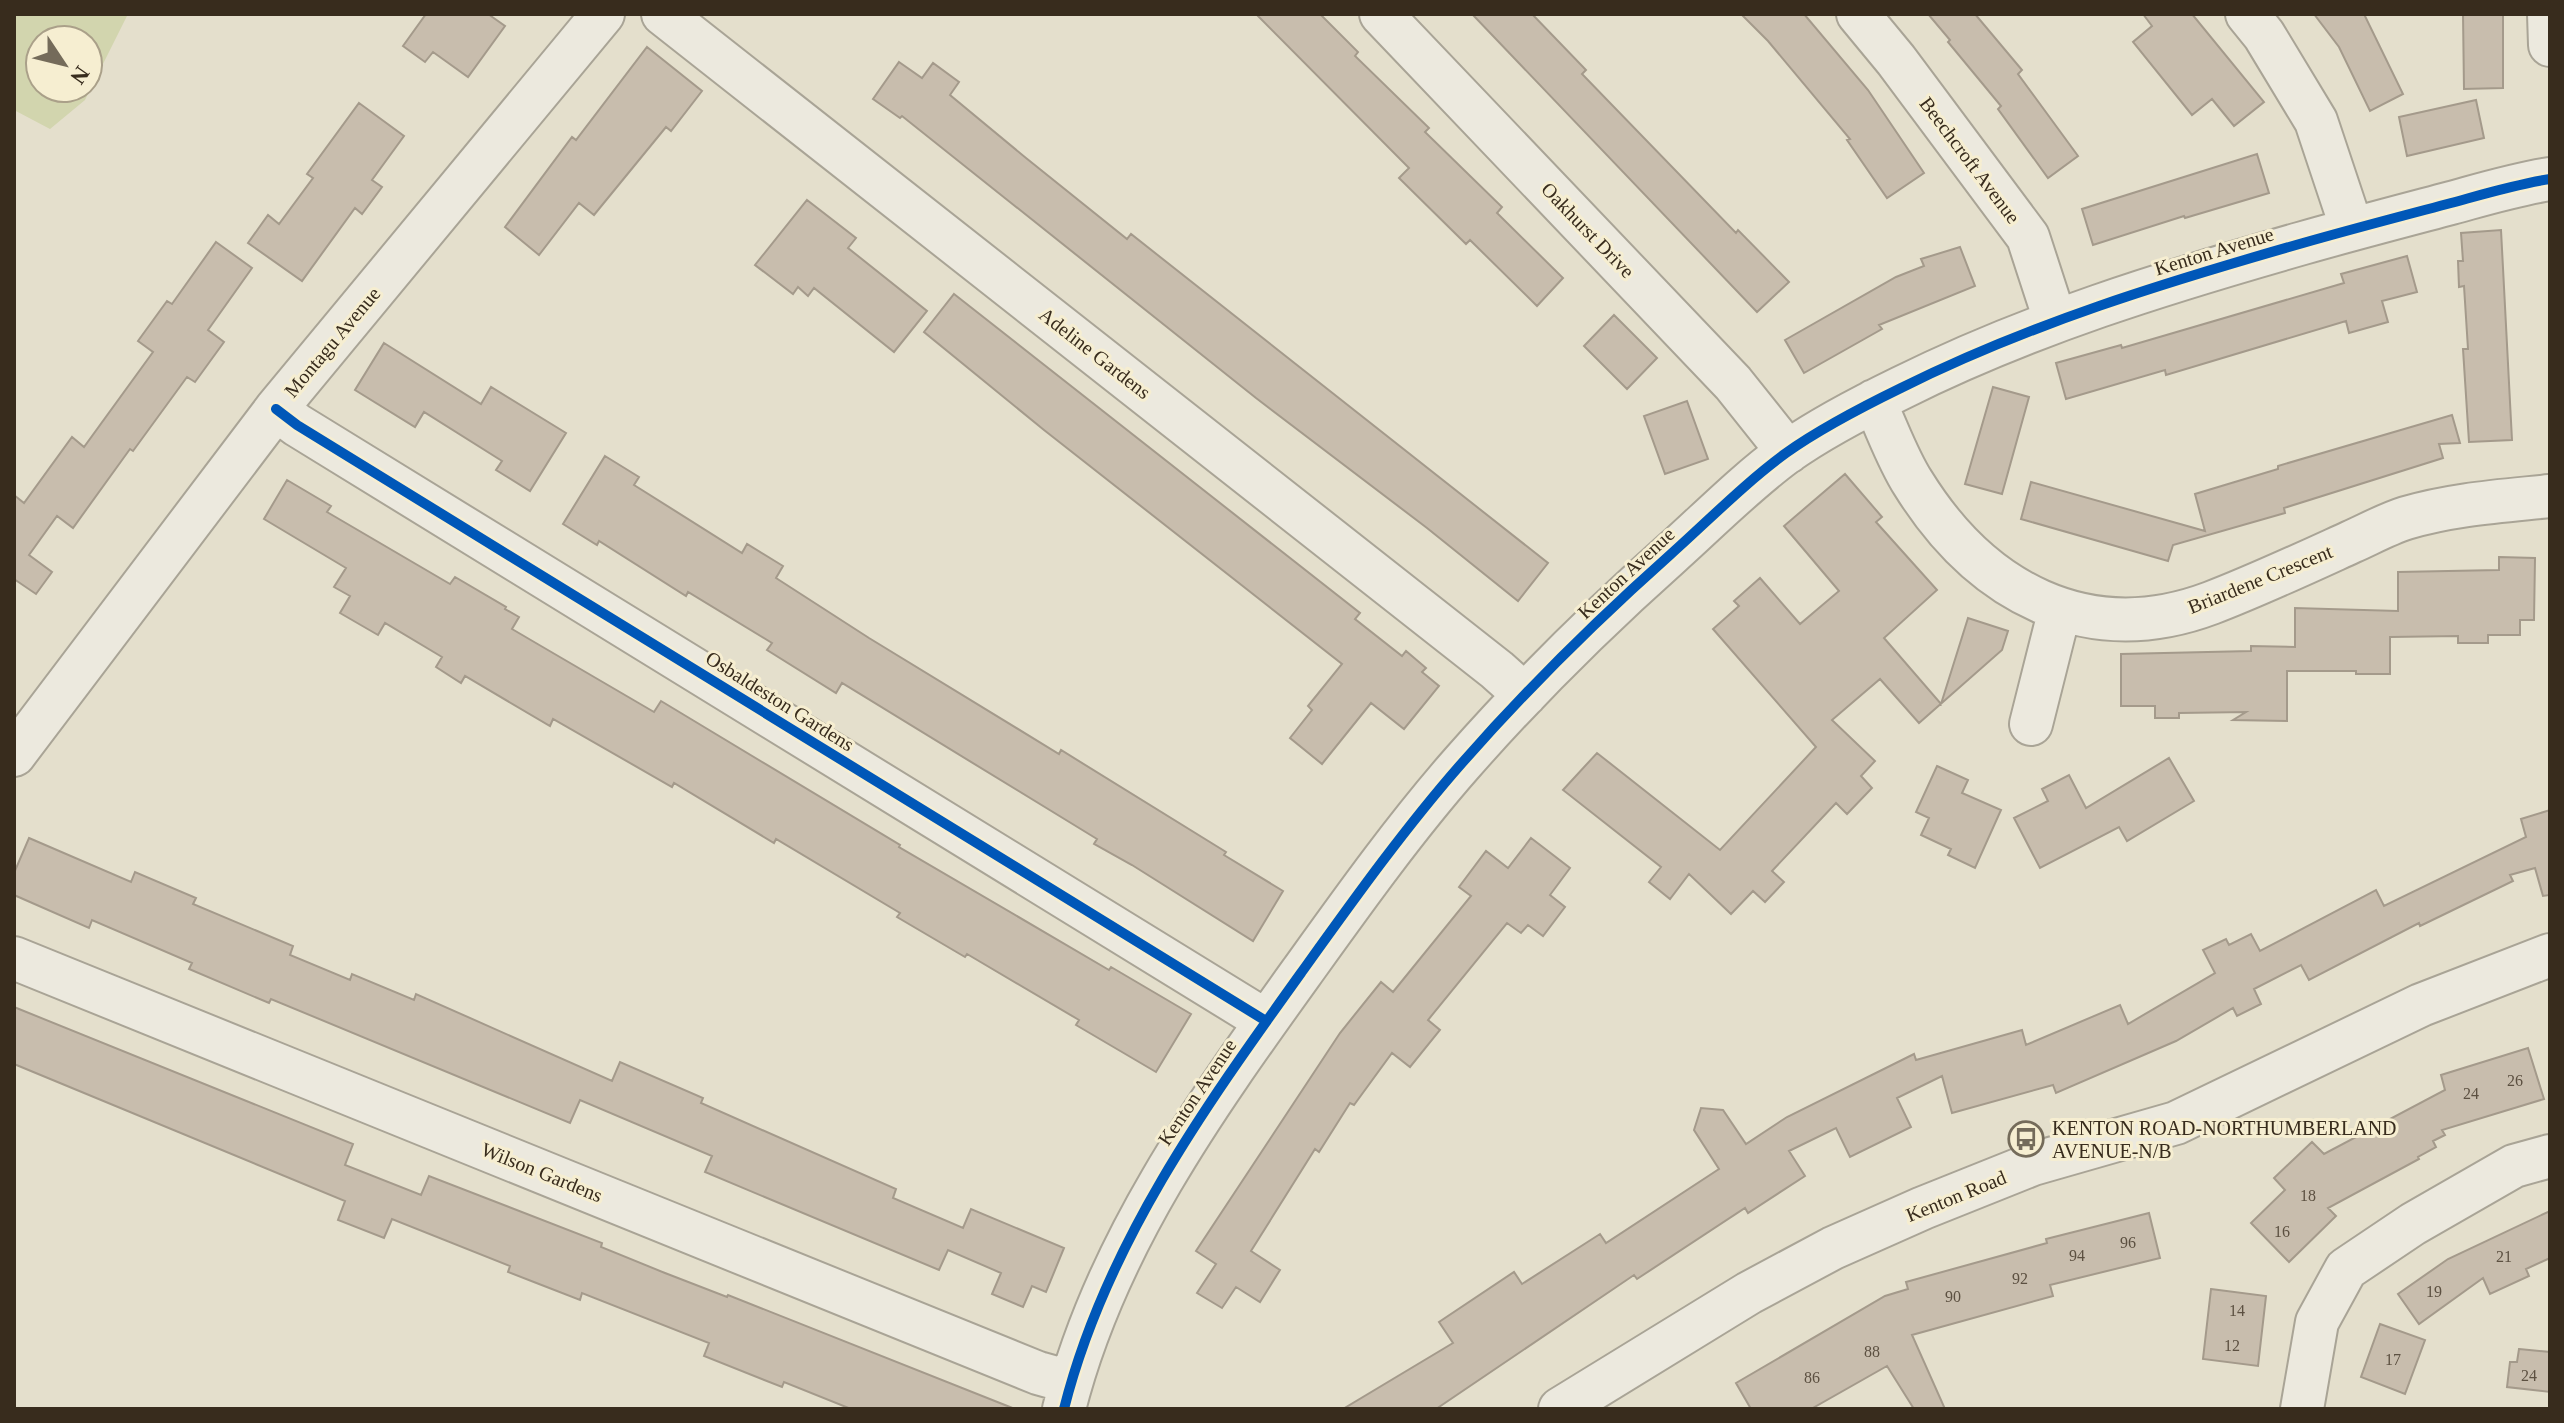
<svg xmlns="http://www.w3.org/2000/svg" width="2564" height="1423" font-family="'Times New Roman',serif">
  <rect width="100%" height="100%" fill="#e4dfcc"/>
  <path fill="#d2d5ae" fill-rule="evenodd" d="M14,14H128L85,100L50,129L14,110ZM40,40H88V88H40Z"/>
  <path fill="#c8bdad" stroke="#a49a8b" stroke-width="2" d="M426,14H488L505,26L468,77L433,52L425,62L403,46Z
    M1256,14H1320L1358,52L1355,56L1429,128L1425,132L1502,207L1497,213L1563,278L1537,306L1470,240L1466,244L1399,178L1409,168Z
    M1472,14H1532L1586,70L1582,74L1736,233L1738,230L1789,282L1757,312Z
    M1741,14H1804L1868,90L1924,173L1887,198L1847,140L1850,139L1768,41Z
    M1928,14H1975L2022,70L2018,74L2078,156L2048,178L1998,109L2001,106L1948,42L1950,40Z
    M2143,14H2192L2264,102L2234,126L2212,99L2192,115L2133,42L2152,26Z
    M2314,14H2364L2403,94L2370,111L2339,47Z
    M2463,14H2503V88L2464,89Z
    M647,47L702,91L671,131L666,127L594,215L579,203L539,255L505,227L572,137L576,140Z
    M899,62L922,78L933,63L959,82L950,95L1026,158L1127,239L1131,234L1548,563L1518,601L1427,528L1256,398L902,116L900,118L873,99Z
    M2476,100L2484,138L2407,156L2399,117Z
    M359,103L404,136L372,180L382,187L362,214L355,208L302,281L248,243L268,215L279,224L313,178L307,174Z
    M2257,154L2269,193L2185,218L2184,216L2093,245L2082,209Z
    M807,200L856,238L848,248L927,311L894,352L814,288L808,296L798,287L793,294L755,265Z
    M2501,230L2512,440L2469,442L2463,349H2468L2464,286L2459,287L2458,261H2463L2461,233Z
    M216,242L252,268L208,330L224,342L195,382L187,377L133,451L130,449L73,528L57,516L29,555L52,572L36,594L14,579V495L24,503L72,437L84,447L153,352L138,341L167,301L172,304Z
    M1960,247L1975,286L1879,325L1882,329L1804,373L1785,340L1896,277L1924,266L1921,259Z
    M2407,256L2417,292L2382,301L2388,322L2349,333L2346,321L2166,375L2165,370L2066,399L2056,363L2121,345L2122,348L2344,283L2341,274Z
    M954,294L1360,613L1355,619L1402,656L1406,651L1426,668L1422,672L1439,686L1404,729L1371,703L1322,764L1290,738L1312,710L1308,706L1342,664L1044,430L924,332Z
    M1614,315L1657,358L1627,389L1584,346Z
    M384,343L481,404L491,387L566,433L530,491L496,470L502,461L424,412L415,427L355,390Z
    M1993,387L2029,397L2002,494L1965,484Z
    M1687,401L1708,459L1665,474L1644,416Z
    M2452,415L2460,443L2439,444L2443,458L2284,508L2285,513L2173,545L2168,561L2021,519L2031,482L2205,531L2195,494L2278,469V466Z
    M605,456L639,477L634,485L742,553L747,544L783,566L776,578L869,638L1059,754L1061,750L1226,852L1224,855L1283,891L1253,941L1132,865L1094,844L1097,839L842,683L836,693L767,650L772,643L688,592L686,596L599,541L597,545L563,524Z
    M1845,474L1882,517L1876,522L1937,590L1884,638L1941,704L1968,618L2008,631L2002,650L1919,723L1880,679L1832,720L1875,761L1861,776L1872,788L1847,814L1836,803L1772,871L1784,882L1765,902L1753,891L1731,914L1689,874L1670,899L1649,882L1661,867L1563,790L1597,753L1720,850L1816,747L1713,629L1739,606L1734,601L1760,578L1800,624L1839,591L1784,526Z
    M287,480L331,506L327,512L450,584L455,577L506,607L505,609L519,617L512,629L541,646L654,712L661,701L900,845L899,847L1109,970L1111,967L1191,1014L1156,1072L1076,1025L1079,1020L967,954L965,957L897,917L900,913L776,839L774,843L674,783L672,787L553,719L550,726L465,676L461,683L436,667L442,657L385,623L378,635L340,613L350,596L334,587L346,568L264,519Z
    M2499,557L2535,558L2534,620H2520V635H2488V643H2458V636L2390,637V674H2356V671H2287V721L2233,720L2246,712L2179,713V718H2155V706H2121V654L2251,651V646L2295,647V608L2398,611V572L2499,570Z
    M2169,758L2194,801L2127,841L2119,827L2040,868L2014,818L2048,801L2042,789L2069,775L2086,808Z
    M1937,766L1968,780L1962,793L2001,810L1975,868L1948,855L1951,849L1921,835L1929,818L1916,812Z
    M2550,810V895L2543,896L2535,868L2510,875L2513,881L2420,926L2419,923L2309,980L2301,965L2254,989L2261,1004L2237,1016L2233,1008L2176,1041L2056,1093L2053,1085L1952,1113L1942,1076L1897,1098L1911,1127L1850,1157L1836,1128L1789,1151L1805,1176L1748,1213L1745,1208L1637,1279L1634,1275L1436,1409H1343L1453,1343L1439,1322L1514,1272L1522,1284L1600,1234L1606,1243L1719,1169L1694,1130L1701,1108L1723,1110L1746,1144L1787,1117L1914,1054L1916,1060L2022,1030L2026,1045L2120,1005L2128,1024L2215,973L2203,950L2226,939L2229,945L2251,934L2260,951L2376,890L2384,906L2526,837L2521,819Z
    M29,838L131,882L135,872L196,898L193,904L293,946L290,955L350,980L352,974L414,1000L416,994L612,1081L620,1062L703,1098L701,1103L896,1189L893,1198L963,1228L971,1209L1064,1248L1046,1292L1032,1286L1023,1307L992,1294L1001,1273L948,1250L939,1270L705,1172L712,1156L580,1100L570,1123L271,999L269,1003L189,969L192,963L92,920L89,928L14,895V873Z
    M1531,838L1570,868L1550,895L1565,907L1543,936L1528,925L1521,933L1507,923L1428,1020L1440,1030L1410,1067L1392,1053L1354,1105L1350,1103L1319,1152L1315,1149L1251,1251L1280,1270L1260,1302L1236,1287L1222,1308L1197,1293L1216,1264L1196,1251L1340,1033L1381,982L1393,992L1471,896L1459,887L1486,851L1508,868Z
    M14,1007L353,1144L345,1165L421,1195L429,1176L602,1243L601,1247L665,1273L727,1297L728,1295L1015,1409H851L784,1382L782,1387L704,1356L709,1343L582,1293L580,1300L539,1284L508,1272L510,1266L392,1219L384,1238L338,1220L345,1201L14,1064Z
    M2528,1048L2544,1099L2442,1130L2445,1135L2433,1141L2436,1147L2418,1157L2419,1159L2328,1208L2336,1216L2289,1262L2251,1223L2285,1190L2274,1178L2312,1142L2324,1154L2445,1090L2441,1075Z
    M2550,1211V1258L2526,1269L2529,1276L2490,1294L2483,1278L2419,1324L2398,1294L2448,1259Z
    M2149,1213L2160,1258L2050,1285L2053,1296L1912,1335L1945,1409H1914L1887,1366L1811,1409H1751L1736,1383L1885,1296L1908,1289L1906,1282L2047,1243L2046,1239Z
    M2211,1289L2266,1296L2258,1366L2203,1359Z
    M2380,1324L2425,1340L2405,1394L2361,1377Z
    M2519,1349L2550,1352V1392L2507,1387L2510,1362H2517Z"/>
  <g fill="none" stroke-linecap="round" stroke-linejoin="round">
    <defs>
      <path id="minor" d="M663,14L1497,670L1525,695
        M1381,14L1733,383L1788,452
        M1858,14L1896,60L2028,237L2055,320
        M2247,14L2264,35L2316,121L2352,229
        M2549,14L2550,45
        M1874,401C1887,428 1897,458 1913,483C1980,591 2086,650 2211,603C2258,585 2305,563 2351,542C2369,534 2387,524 2406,518C2453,504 2502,501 2550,496
        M276,409L297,425L1266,1021
        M2031,724L2060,609
        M14,755L276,409L603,14
        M14,958L1038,1373L1070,1382
        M1064,1409C1105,1246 1204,1108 1301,973C1352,902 1404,829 1462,763C1527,689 1598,619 1671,554C1709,520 1745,483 1786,453C1821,428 1862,407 1901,388C2029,324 2166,282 2303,243C2352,229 2402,216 2451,203C2484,194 2517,184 2550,179
        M1560,1409L1749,1293L1833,1248L1923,1208L2033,1164L2176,1123L2421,1005L2550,955
        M2302,1409L2317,1322L2346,1269L2413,1224L2514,1166L2550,1156"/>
    </defs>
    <use href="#minor" stroke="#a9a496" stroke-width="46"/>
    <use href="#minor" stroke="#ece9de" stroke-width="42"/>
    <defs>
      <path id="cycleway" d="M276,409L297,425L1266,1021
        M1064,1409C1105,1246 1204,1108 1301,973C1352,902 1404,829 1462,763C1527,689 1598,619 1671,554C1709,520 1745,483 1786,453C1821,428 1862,407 1901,388C2029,324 2166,282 2303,243C2352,229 2402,216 2451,203C2484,194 2517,184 2550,179"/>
    </defs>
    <use href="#cycleway" stroke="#f6eed1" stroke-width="15"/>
    <use href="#cycleway" stroke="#0057b8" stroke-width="10"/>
  </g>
  <defs>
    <symbol id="bus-ring" viewBox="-11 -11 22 22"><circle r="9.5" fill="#f6eed1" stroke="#746b5a" stroke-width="1.5"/><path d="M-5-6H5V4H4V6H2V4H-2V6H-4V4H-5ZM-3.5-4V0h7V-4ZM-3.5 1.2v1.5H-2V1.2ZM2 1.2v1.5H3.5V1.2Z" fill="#746b5a"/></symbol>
  </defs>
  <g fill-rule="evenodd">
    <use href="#bus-ring" x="2006" y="1119" width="40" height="40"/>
  </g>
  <g text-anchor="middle" stroke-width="6" stroke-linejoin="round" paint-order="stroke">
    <g font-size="16" fill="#5c5041">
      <text x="2515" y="1086">26</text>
      <text x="2471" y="1099">24</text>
      <text x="2308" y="1201">18</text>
      <text x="2282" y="1237">16</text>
      <text x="2128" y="1248">96</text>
      <text x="2077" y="1261">94</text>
      <text x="2504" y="1262">21</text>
      <text x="2020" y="1284">92</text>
      <text x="2434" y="1297">19</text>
      <text x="1953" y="1302">90</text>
      <text x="2237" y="1316">14</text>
      <text x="2232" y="1351">12</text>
      <text x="1872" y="1357">88</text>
      <text x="2393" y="1365">17</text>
      <text x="2529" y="1381">24</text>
      <text x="1812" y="1383">86</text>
    </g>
    <g font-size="20" fill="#382c1d" stroke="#f6eed1">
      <text transform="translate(1970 160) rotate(53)" y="7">Beechcroft Avenue</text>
      <text transform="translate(1588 230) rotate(46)" y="7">Oakhurst Drive</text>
      <text transform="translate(2214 251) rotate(-17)" y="7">Kenton Avenue</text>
      <text transform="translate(332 342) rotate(-50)" y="7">Montagu Avenue</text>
      <text transform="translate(1095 353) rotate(38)" y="7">Adeline Gardens</text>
      <text transform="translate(1626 573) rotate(-43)" y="7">Kenton Avenue</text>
      <text transform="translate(2260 579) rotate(-22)" y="7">Briardene Crescent</text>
      <text transform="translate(780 701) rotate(32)" y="7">Osbaldeston Gardens</text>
      <text transform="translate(1197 1092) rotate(-56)" y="7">Kenton Avenue</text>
      <text transform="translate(542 1172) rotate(22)" y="7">Wilson Gardens</text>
      <text transform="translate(1956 1196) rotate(-22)" y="7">Kenton Road</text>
    </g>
    <g font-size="20" fill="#382c1d" stroke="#f6eed1" text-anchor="start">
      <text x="2052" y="1135">KENTON ROAD-NORTHUMBERLAND<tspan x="2052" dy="23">AVENUE-N/B</tspan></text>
    </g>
  </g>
  <rect width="2564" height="1423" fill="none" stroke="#382c1d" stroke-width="32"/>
  <g transform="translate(64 64) rotate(125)"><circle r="38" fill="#f6eed1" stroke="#aaa089" stroke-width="2"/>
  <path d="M0-6L14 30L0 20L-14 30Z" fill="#746b5a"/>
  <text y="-12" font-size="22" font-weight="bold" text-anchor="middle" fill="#382c1d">N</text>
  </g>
</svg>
